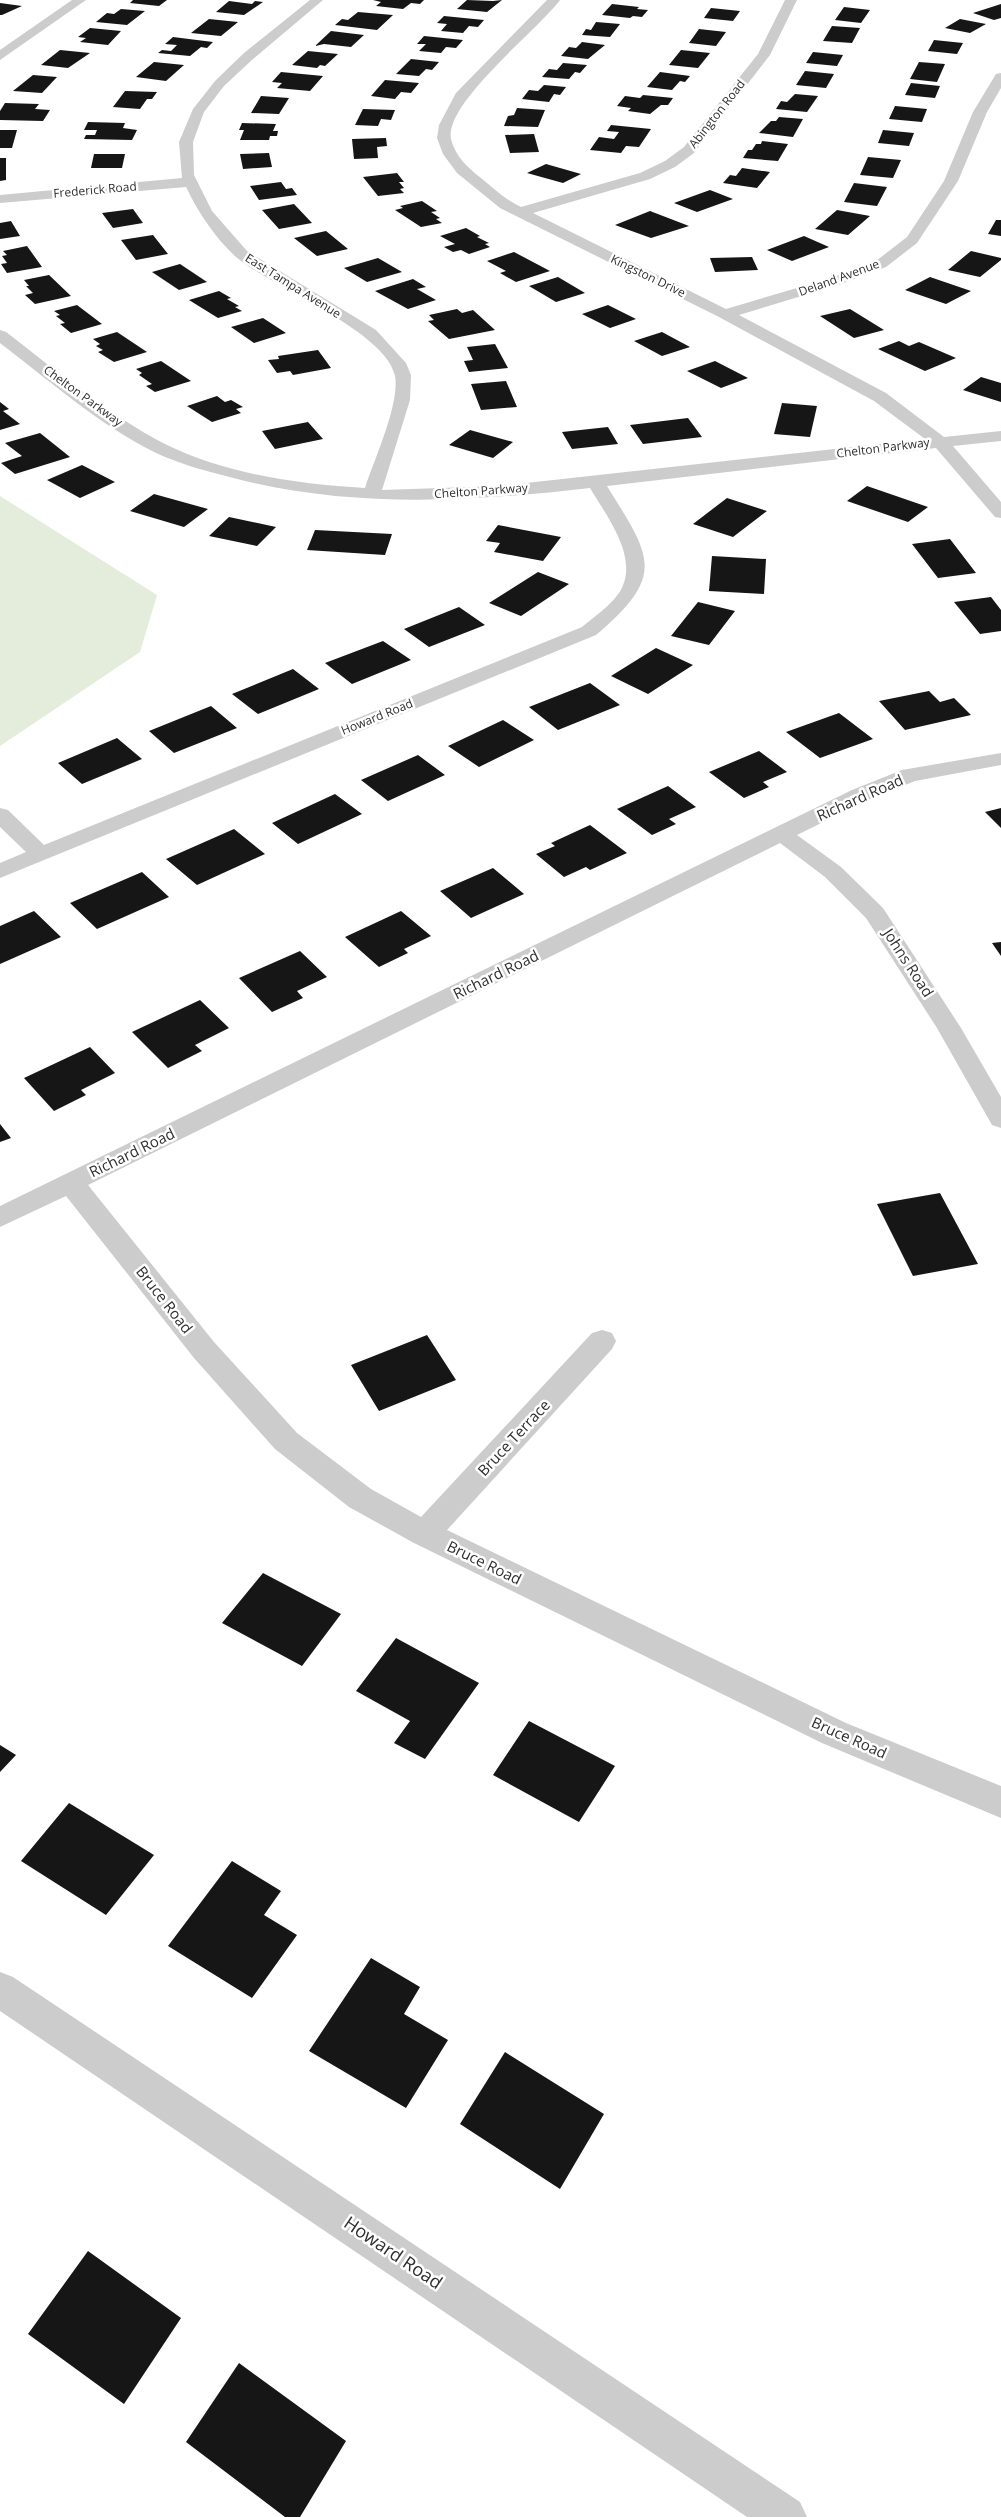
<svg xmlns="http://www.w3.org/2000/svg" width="1001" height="2517" font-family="'Open Sans',sans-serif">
  <rect width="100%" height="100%" fill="#fff"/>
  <path fill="#e4eddb" d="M0,496L157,595L140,652L0,746Z"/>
  <path fill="#161616" d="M133,0H167L159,6L130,3Z
    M373,0H424L420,4L411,3L403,9L376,6L381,2Z
    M467,0L493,1L502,0L487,12L457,9Z
    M229,1L252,4L255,1L263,2L244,15L216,12Z
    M0,3L22,6L2,15H0Z
    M612,4L639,7L637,9L648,10L642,17L633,16L630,18L602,15Z
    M1001,4V18L994,20L973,13Z
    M844,7L870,10L861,23L835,20Z
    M711,8L740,11L733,21L704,18Z
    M121,9L145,11L127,25L96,22L107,13L114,14Z
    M358,12L393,15L377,30L335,25L342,19L348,20Z
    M444,16L484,20L478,27L469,26L463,33L441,31L447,24L437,23Z
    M209,19L238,22L221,36L191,33Z
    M960,19L986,24L970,33L945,28Z
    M596,22L620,24L610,37L582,35L586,29L591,30Z
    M832,26L860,28L852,43L823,41Z
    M90,28L121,31L108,45L80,42L86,38L78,37Z
    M699,29L726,32L716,46L689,43Z
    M331,31L364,35L351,47L324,44L315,46Z
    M424,36L463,40L456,48L446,47L441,53L419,51L426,44H417Z
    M173,37L213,42L207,48L201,47L190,56L158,53L162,50L171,51L177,45L165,44Z
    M934,40L963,43L957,54L928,51Z
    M582,42L605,45L588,59L561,56L569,47L576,48Z
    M60,50L90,53L68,68L41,65Z
    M681,50L710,53L698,68L669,65Z
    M308,51L338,54L325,66L320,65L317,68L292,65Z
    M813,52L843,55L837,66L806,63Z
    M411,59L439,62L432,70L426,69L419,76L396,74Z
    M154,62L184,65L166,81L136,77Z
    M919,62L945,64L937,82L910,79Z
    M563,63L587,65L580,73L575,72L569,79L542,77L549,69L557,70Z
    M805,71L834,74L826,88L796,85Z
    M281,72L323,76L310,91L277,88L282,83L272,82Z
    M660,72L690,76L685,82L680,81L672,90L647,87Z
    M33,75L57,77L42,93L13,91Z
    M385,80L419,83L411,93L401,92L395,99L371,96Z
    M911,83L940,86L935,98L905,95Z
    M544,85L566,87L560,95L554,94L549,102L522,99L529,90L538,91Z
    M125,91L157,92L152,99H147L140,109L113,107Z
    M795,94L818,96L807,112L776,109L781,101L787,102Z
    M643,95L673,98L668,105H661L650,114L628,111L631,108L617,106L625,96L640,98Z
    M261,96L289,98L279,114L251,113Z
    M5,103L39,104L35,109L50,110L43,121L0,120V111Z
    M895,106L927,109L922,122L889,119Z
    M517,108L545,110L538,127L504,126L508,116L514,115Z
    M363,109L395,110L391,120L381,119L378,126L355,125Z
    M779,117L803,119L793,137L759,133L771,121H776Z
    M88,122L125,123L123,128L137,130L132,140L84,139L86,135H95L97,130H84Z
    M242,123L276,124L273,131H278L277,136H270L269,140H240L244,130H239Z
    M611,125L651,129L639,147L626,146L621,153L590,150L599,137L614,139L619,132L607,131Z
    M0,130H17L12,148H0Z
    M883,130L914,133L909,146L878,143Z
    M534,134L539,152L510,153L505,135Z
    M386,138L387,146L377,147L378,158L354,159L352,139Z
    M762,141L788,144L778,161L743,158L748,150H752L756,144H761Z
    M269,153L272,167L243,169L240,154Z
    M94,154H125L122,168H91Z
    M868,157L901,160L893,178L860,175Z
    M0,158H6V180L0,181Z
    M546,164L581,174L563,183L527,173Z
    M742,168L770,172L757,188L723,183L730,175L736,176Z
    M397,173L404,182H399L404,188L400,189L404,193L378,196L363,177Z
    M281,182L286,189L292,188L297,195L259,200L250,186Z
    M854,183L887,187L877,206L844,202Z
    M710,190L733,199L697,212L674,203Z
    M422,201L437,211L431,212L440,218L436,219L442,223L421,227L395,210L403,208L400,206Z
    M294,204L312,223L279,229L262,210Z
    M133,209L143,223L113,228L102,213Z
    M837,210L870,216L848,235L815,229Z
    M650,211L689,226L651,238L615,225Z
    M996,220H1001V236L988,234Z
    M11,221L20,236L0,239V223Z
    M466,228L480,236L477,237L489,243L485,244L490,247L469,254L461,250L453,252L444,247L455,244L440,236Z
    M326,231L348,249L317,256L294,238Z
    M153,235L168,254L136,260L121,240Z
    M804,236L829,247L792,261L767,250Z
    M27,246L42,267L7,273L1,264L7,263L2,256L7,255L3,251Z
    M971,251L1001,258V260L980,277L948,270Z
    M514,252L550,271L516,282L500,273L506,271L487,261Z
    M752,257L758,270L715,272L710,258Z
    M378,258L402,272L367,282L344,268Z
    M180,264L207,282L179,290L152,272Z
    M49,275L71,296L35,304L25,295L33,293L26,286H29L24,280Z
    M558,277L585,293L556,302L529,286Z
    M930,277L971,291L946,304L905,290Z
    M413,279L426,287L417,289L436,300L408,309L375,291Z
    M219,291L231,298L227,299L239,306L235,307L242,311L218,318L189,300Z
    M77,305L102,324L71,333L60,324L65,323L56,316L60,315L54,311Z
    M608,305L636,319L610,328L582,314Z
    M457,309L462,313L473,310L495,330L449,339L428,321L434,320L429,315Z
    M850,309L884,330L854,338L820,316Z
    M263,318L286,333L254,343L231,327Z
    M117,332L147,352L114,362L98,352L103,350L96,346L100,344L93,339Z
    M662,332L690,347L662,356L634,341Z
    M899,341L909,346L919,342L956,358L925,371L878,349Z
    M495,344L508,368L469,372L464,361L473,360L467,347Z
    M318,350L331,368L293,375L290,371L277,373L268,360L279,359L278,356Z
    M161,361L191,381L155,392L146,386L152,384L139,375L142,373L136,369Z
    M715,361L748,378L721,388L687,371Z
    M981,377L1001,383V402L963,390Z
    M506,381L517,407L481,410L471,384Z
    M217,396L225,402L231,400L243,407L236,409L241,413L212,422L187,406Z
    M0,402L9,409L3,411L20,424L0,430Z
    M782,403L817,406L810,437L774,434Z
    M688,418L702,437L643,444L630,425Z
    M308,422L323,439L275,449L262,431Z
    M608,427L618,444L572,449L562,432Z
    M470,430L513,442L493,458L449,445Z
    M40,433L70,457L15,474L1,463L22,456L5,443Z
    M82,465L115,482L80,498L47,480Z
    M867,486L928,507L908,522L847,501Z
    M154,494L208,509L184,527L130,511Z
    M727,498L767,511L733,537L693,524Z
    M229,517L276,527L257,546L209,536Z
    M498,525L561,537L543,561L494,552L500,543L486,541Z
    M315,530L392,534L385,555L307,550Z
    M950,539L976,573L938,578L912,544Z
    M712,556L766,559L764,594L709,591Z
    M538,572L569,584L521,616L489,603Z
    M991,597L1001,610V631L980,634L954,602Z
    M698,602L735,611L709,645L671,636Z
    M459,607L485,625L429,647L404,629Z
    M383,641L411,660L352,684L325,663Z
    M656,648L693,665L648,694L611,676Z
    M293,669L319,689L258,714L232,694Z
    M590,683L620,705L558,730L529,707Z
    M929,691L940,702L954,698L971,715L905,730L879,701Z
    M211,706L237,728L174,753L149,731Z
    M839,713L873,739L820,758L786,732Z
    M503,720L534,740L479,767L448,746Z
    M117,738L142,759L82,784L58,763Z
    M759,751L787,772L763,782L769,787L744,798L709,772Z
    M418,755L445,775L388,801L361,780Z
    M668,786L696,807L669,819L676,824L652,835L617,809Z
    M335,794L362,814L298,844L272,823Z
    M1001,808V828L985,812Z
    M590,825L627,853L590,870L586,867L564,877L536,854L555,846L551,843Z
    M234,829L265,854L197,885L166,859Z
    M493,868L524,894L471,918L440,891Z
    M142,872L169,897L97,929L70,903Z
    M34,911L61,937L0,964V926Z
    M401,911L431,936L404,949L408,953L379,967L345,937Z
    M1001,942V956L992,943Z
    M300,951L327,977L297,991L303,998L272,1012L239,978Z
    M200,1000L229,1028L195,1045L202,1051L168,1068L132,1032Z
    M90,1047L115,1073L81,1090L86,1095L54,1111L24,1078Z
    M0,1124L11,1138L0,1142Z
    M940,1193L978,1264L913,1276L877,1204Z
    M427,1335L456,1380L379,1411L351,1365Z
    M263,1573L341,1614L302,1666L222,1623Z
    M396,1638L479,1683L425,1759L394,1743L410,1721L356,1691Z
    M529,1721L615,1766L579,1822L493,1775Z
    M0,1745L16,1755L0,1772Z
    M69,1803L154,1855L106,1915L21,1861Z
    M232,1861L281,1891L264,1915L297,1935L252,1998L168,1946Z
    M371,1958L420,1987L404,2014L448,2040L406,2108L309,2051Z
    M505,2052L604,2114L560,2189L460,2124Z
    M88,2251L181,2318L124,2404L28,2334Z
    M239,2363L346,2441L300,2517H285L186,2442Z"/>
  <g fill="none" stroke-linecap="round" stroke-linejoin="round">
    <path fill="#ccc" fill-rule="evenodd" d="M72,0H86L0,60V50Z
      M310,0H323L253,59L224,86L204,112L193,142L194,175L212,211L247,251L376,330L406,363L411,375L410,400L382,490L500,486L925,439L874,401L719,317L500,208L457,173L443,154L437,138L439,125L456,93L547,0H560C538,30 444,103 451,139C455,156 468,168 481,178C494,189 506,200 521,207L640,173L665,161L684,147L758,54L785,0H797L770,55L694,153L675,167L650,179L533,213L726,309L831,278L876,261L907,237L944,181L973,112L996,74L1001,73V88L987,112L958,181L917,243L886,267L841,284L739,315L886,393L944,437L1001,431V441L953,446L1001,502V518L995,517L936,448L607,486C651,557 667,575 596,635L0,878V863L26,852L0,827V808L8,810L44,845L582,627C595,616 609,607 619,593C641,559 607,517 590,488C468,502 346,509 226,476C202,470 177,463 154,452C98,424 50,381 0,343V330L6,332C57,371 107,414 165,444C225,474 298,484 365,488C374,460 400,404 395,376C386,331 271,287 236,257C215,238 198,212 186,187L0,203V195L182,178L179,142L193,109L215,81L244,53Z
      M1001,753V765L915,781L868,800L797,835L841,867L883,908L961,1028L1001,1097V1128L992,1125L937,1028L866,918L825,877L780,843L88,1185L214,1342L297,1433L371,1489L421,1517L592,1333L602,1330L612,1333L616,1341L612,1349L447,1530L846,1723L1001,1786V1818L822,1743L414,1543L349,1507L275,1449L194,1358L66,1196L0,1227V1206L852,790L902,770Z
      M0,1972L13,1977L800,2502L807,2517H747L0,2011Z"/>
  </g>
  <g text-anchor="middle" stroke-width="5" stroke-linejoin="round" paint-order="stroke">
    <g font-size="12" fill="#2f2f2f" stroke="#fff">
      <text transform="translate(717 114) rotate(-52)" y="4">Abington Road</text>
      <text transform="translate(95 190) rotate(-5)" y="4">Frederick Road</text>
      <text transform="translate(648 276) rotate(26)" y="4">Kingston Drive</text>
      <text transform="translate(839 278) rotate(-20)" y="4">Deland Avenue</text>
      <text transform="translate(293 286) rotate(32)" y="4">East Tampa Avenue</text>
      <text transform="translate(83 396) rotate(36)" y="4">Chelton Parkway</text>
      <text transform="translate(883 448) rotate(-7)" y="4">Chelton Parkway</text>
      <text transform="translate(481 491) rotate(-4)" y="4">Chelton Parkway</text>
      <text transform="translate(377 717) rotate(-22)" y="4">Howard Road</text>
    </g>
    <g font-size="15" fill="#2f2f2f" stroke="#fff">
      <text transform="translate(860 798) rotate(-24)" y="5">Richard Road</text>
      <text transform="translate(908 963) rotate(57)" y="5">Johns Road</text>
      <text transform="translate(496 975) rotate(-26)" y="5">Richard Road</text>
      <text transform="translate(132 1153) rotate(-26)" y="5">Richard Road</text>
      <text transform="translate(164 1300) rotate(52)" y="5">Bruce Road</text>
      <text transform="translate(514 1438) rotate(-47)" y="5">Bruce Terrace</text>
      <text transform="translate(484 1563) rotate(26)" y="5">Bruce Road</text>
      <text transform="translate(849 1738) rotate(24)" y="5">Bruce Road</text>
    </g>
    <g font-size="18" fill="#2f2f2f" stroke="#fff">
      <text transform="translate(393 2253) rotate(34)" y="6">Howard Road</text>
    </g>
  </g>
</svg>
